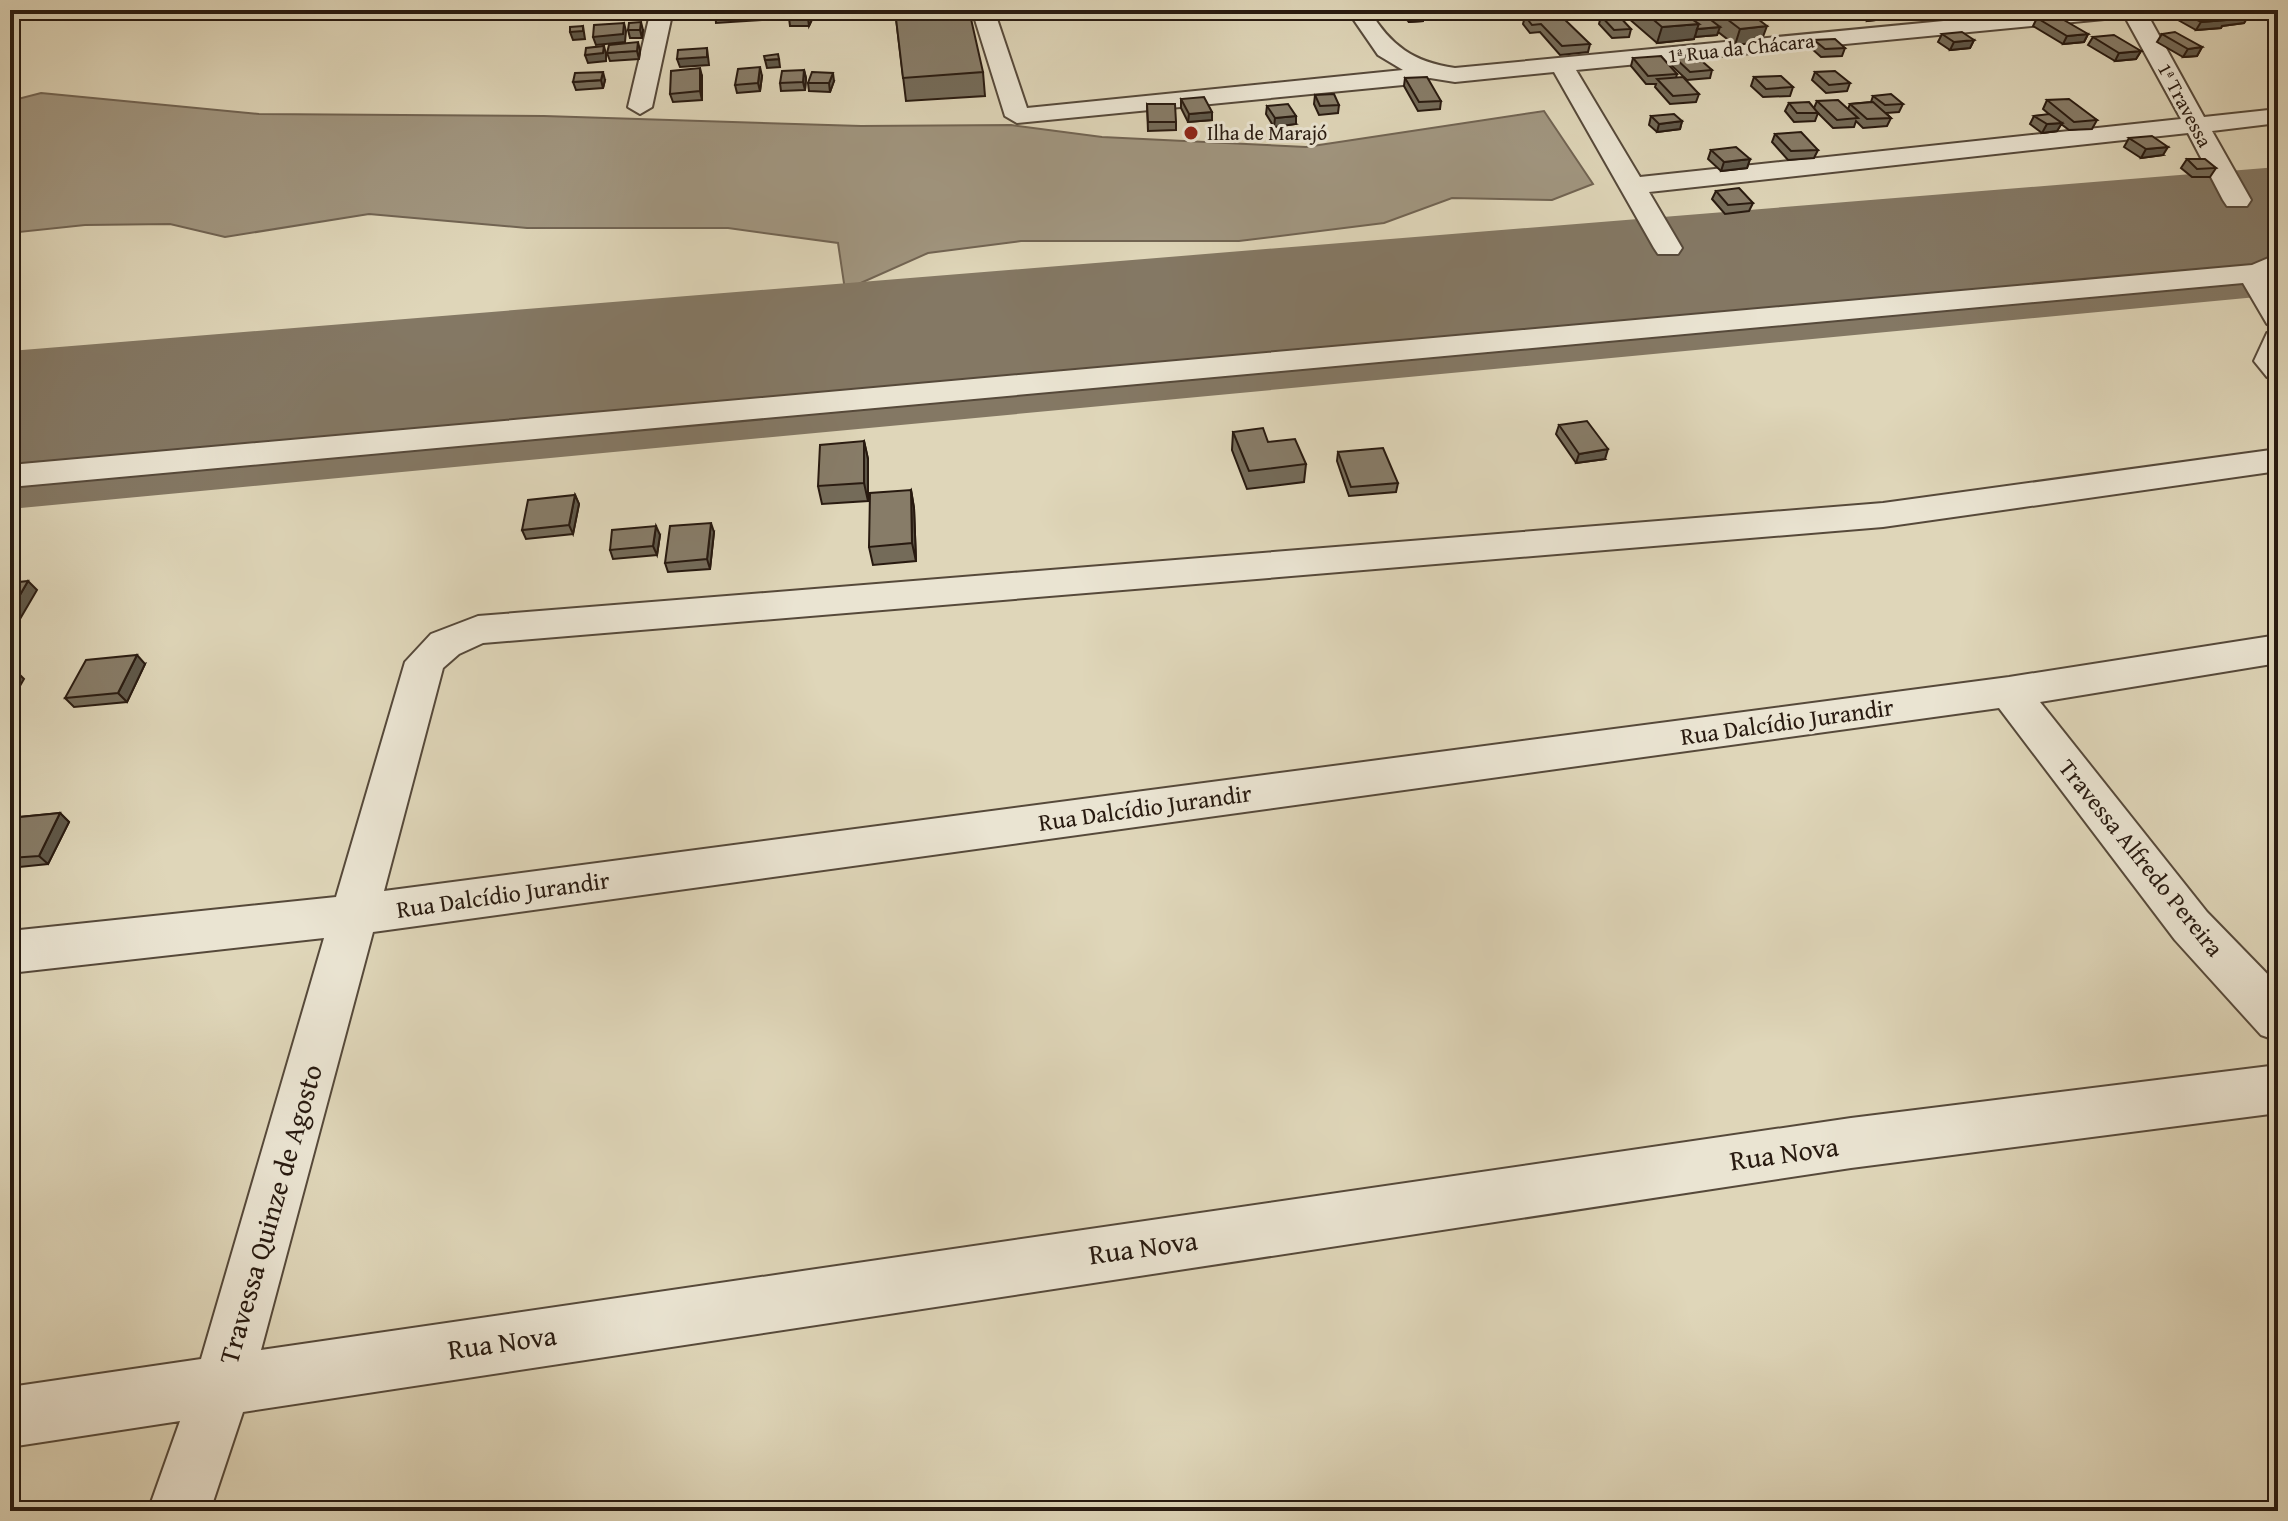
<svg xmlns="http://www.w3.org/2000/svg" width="2288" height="1521" font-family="'Gentium Book Plus',serif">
  <rect width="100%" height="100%" fill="#dfd6b9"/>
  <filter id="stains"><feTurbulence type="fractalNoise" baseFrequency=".0025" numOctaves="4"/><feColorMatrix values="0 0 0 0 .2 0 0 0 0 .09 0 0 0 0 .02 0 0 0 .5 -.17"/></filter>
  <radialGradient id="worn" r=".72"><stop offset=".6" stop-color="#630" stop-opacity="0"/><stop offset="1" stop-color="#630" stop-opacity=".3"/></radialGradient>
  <path fill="#a19680" stroke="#716453" stroke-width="2" d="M41,93L259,114L544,116L861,126L1011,125L1102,137L1306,147L1544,111L1593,184L1552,200L1452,198L1384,223L1239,241H1021L928,253L845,290L838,243L728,228H527L369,214L225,237L170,224L85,225L10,233V101Z"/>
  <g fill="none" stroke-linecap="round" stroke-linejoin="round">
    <path fill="#847864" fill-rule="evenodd" d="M2278,167V295L10,509V351Z"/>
    <defs>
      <path id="minor" d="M651,10H673L652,107L640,114L628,107Z
        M972,10H994L1027,108L1403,70L1378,55L1347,10H1369C1391,46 1413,62 1455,68L2057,10H2145L2204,117L2278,109V123L2212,131L2251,200L2247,206H2227L2223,200L2188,133L1649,192L1682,248L1678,254H1658L1654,248L1554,72L1455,82L1430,78L1403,85L1017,123L1005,116ZM2125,17L2181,119L1640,177L1576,70Z
        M2278,254V274L2273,277L2278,294V327L2267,324L2243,283L10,487V465L2252,265Z
        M2278,331V379L2267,377L2254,361L2267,333Z
        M2278,449V471L1883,527L483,643L459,654L443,668L384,891L2009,677L2278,635V663L2040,702L2207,912L2278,985V1041L2261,1035L2175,940L1999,708L373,932L261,1350L1851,1118L2278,1065V1113L1851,1168L243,1412L210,1511H148L180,1421L10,1447V1387L201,1359L324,938L10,973V931L336,897L405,662L431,634L478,616L1883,503Z"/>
    </defs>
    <use href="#minor" stroke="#56493a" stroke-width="4"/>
    <use href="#minor" fill="#eae4d2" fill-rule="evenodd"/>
  </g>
  <path fill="#746b59" stroke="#281a10" stroke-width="2" d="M711,10L712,14L711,19L696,20L694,12Z
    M715,10H761V20L716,23Z
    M895,10L983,72L985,96L906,101Z
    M1384,10H1449L1424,13L1423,21L1409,22L1405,18L1406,15L1391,17Z
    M1461,10H1539L1538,14L1520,16L1515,11H1506L1504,18L1468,20Z
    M1630,10H1698L1702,13L1703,10H1746L1761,42L1735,45L1718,32L1717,35L1694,37V39L1657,43L1628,18Z
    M1851,10H1886L1884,19L1867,21Z
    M1891,10H1925L1923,14L1900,17Z
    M2172,10H2239L2249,15L2244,23L2222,26L2221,28L2196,30L2169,15Z
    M815,13L809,26H790L789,18Z
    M1525,16L1590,44L1588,52L1560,55L1540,32L1530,33L1523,24Z
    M1601,16L1631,29L1629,37L1612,38L1599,24Z
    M2037,18L2088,34L2084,42L2063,44L2033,26Z
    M628,30H643L642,38H630Z
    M1942,34L1974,40L1970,48L1950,50L1938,42Z
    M2162,34L2202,47L2197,56L2183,57L2157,42Z
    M2093,37L2141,51L2136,59L2115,61L2088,45Z
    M1814,40L1845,48L1842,56L1821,57L1811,48Z
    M640,50L639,59L610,61L607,53Z
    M1673,56L1712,70L1710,78L1687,80L1671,65Z
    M1633,58L1677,74L1676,78L1699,94L1696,102L1670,104L1655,87L1656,84H1646L1631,66Z
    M804,70L806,78L805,90L781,91L780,83Z
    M1815,72L1850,83L1847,91L1826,93L1812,80Z
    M702,76V100L673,102L670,94Z
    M762,76L760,91L737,93L735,85Z
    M1754,77L1793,87L1790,96L1763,97L1751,86Z
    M1405,78L1441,101L1440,109L1418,111L1404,86Z
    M605,80L603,88L576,90L573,82Z
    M834,81L830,92L809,91L808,83Z
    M1315,95L1339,105L1338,113L1319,115L1314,104Z
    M1873,96L1903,104L1899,112L1886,113L1891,118L1887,126L1863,128L1856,121L1854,127L1833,128L1818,113L1815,121L1794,122L1785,111L1789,103L1814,108L1817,101L1848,109L1850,104L1871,102Z
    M1181,99L1212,112V120L1188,122L1181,108Z
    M2047,100L2097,120L2092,129L2069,130L2061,124L2057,131L2042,133L2030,124L2034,116L2050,115L2043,109Z
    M1147,104L1176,122V130L1148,131Z
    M1267,106L1296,124L1274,127L1266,114Z
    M1651,116L1682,121L1680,129L1657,132L1649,125Z
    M1775,134L1818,150L1814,158L1788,160L1772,142Z
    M2129,138L2163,155L2141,158L2124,147Z
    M1711,150L1750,159L1747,168L1721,171L1708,159Z
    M2187,159L2216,168L2210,177H2192L2181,168Z
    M1716,191L1753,203L1749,211L1725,214L1712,199Z
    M1559,425L1605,459L1576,463L1556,434Z
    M1233,432L1268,442L1306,464L1304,482L1247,489L1232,450Z
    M864,441L868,459V501L822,504L818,486Z
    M1338,452L1398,483L1396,492L1349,496L1337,461Z
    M911,490L914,508L916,561L873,565L869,547Z
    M575,495L579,504L573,534L526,539L522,530Z
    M714,532L710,569L668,572L665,563Z
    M660,535L657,555L613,559L610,550Z
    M145,664L127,702L74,707L65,698Z
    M60,813L69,822L48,864L10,868V818Z"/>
  <path fill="#5e5749" stroke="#281a10" stroke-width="2" d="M811,10H814L815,13L809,26L808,18Z
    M1392,10H1406V15L1391,17Z
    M1406,10H1449L1424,13L1423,21L1409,22L1410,14Z
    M1521,10H1539L1538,14L1520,16Z
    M1903,10H1925L1923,14L1900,17Z
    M1887,11L1884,19L1867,21L1870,13Z
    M2249,15L2244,23L2222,26L2221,28L2196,30L2201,22L2226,20L2227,18Z
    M641,22L643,30L642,38L640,30Z
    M624,23L626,31L625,42L596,45L593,37Z
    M1699,24L1694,39L1657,43L1662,27Z
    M583,26L585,39L573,40L570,32Z
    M1767,26L1761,42L1735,45L1740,29Z
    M1720,27L1717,35L1695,37L1697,29Z
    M2088,34L2084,42L2063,44L2067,36Z
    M1974,40L1970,48L1950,50L1954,42Z
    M638,42L640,50L639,59L637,51Z
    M604,46L606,54V61L588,63L585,55Z
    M2202,47L2197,56L2183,57L2188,49Z
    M707,48L709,65L680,67L677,59Z
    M2141,51L2136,59L2115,61L2119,53Z
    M779,59L780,67L767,68L765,60Z
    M760,67L762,76L760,91L758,83Z
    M700,68L702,76V100L700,91Z
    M804,70L806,78L805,90L803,82Z
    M603,72L605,80L603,88L601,80Z
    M833,73L834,81L830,92L829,83Z
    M1212,112V120L1188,122L1189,114Z
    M1296,116V124L1274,127L1275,118Z
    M1682,121L1680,129L1657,132L1659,124Z
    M2062,123L2057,131L2042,133L2047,124Z
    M2168,147L2163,155L2141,158L2146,149Z
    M1750,159L1747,168L1721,171L1724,162Z
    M864,441L868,459V501L864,483Z
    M1608,449L1605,459L1576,463L1579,454Z
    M911,490L914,508L916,561L912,543Z
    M575,495L579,504L573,534L569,525Z
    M711,523L714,532L710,569L707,559Z
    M656,526L660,535L657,555L653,546Z
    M28,581L37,590L10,636V612Z
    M137,655L145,664L127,702L118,693Z
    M15,670L24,679L10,703V678Z
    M60,813L69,822L48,864L39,856Z"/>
  <path fill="#877c68" stroke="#281a10" stroke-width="2" d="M694,10H709V11L694,12Z
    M715,10H760V12L714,15Z
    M792,10H811L808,18H789Z
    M895,10H969L983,72L903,78Z
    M1406,10H1422L1424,13L1410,14Z
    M1642,10H1678L1699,24L1662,27Z
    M1678,10H1698L1720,27L1697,29L1699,24Z
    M1715,10H1746L1767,26L1740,29Z
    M1866,10H1886L1887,11L1870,13Z
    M2178,10H2208L2226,20L2201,22Z
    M2213,10H2239L2249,15L2227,18Z
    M1559,14L1590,44L1562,46L1541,24L1532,25L1525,16Z
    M1618,15L1631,29L1614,30L1601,16Z
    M2057,16L2088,34L2067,36L2037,18Z
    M641,22L640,30H628L629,23Z
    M624,23L623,34L593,37L594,25Z
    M583,26V31L570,32V27Z
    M1962,32L1974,40L1954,42L1942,34Z
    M2175,32L2202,47L2188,49L2162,34Z
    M2114,35L2141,51L2119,53L2093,37Z
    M1835,39L1845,48L1825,49L1814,40Z
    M638,42L637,51L607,53L609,45Z
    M604,46L603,53L585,55L586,48Z
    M707,48V57L677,59L678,50Z
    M778,54L779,59L765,60L764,56Z
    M1695,55L1712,70L1690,72L1673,56Z
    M1661,56L1677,74L1648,76L1633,58Z
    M760,67L758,83L735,85L738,69Z
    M700,68V91L670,94L671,71Z
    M804,70L803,82L780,83L782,71Z
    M1835,71L1850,83L1829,85L1815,72Z
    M603,72L601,80L573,82L575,73Z
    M812,72L833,73L829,83H808Z
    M1781,76L1793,87L1766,89L1754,77Z
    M1427,77L1441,101L1419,102L1405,78Z
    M1683,77L1699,94L1673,96L1657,79Z
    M1334,94L1339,105L1320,106L1315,95Z
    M1891,94L1903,104L1885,105L1873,96Z
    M1204,97L1212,112L1189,114L1181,99Z
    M2069,99L2097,120L2074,122L2047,100Z
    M1838,100L1858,118L1837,120L1817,101Z
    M1809,102L1818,113H1797L1789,103Z
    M1873,102L1891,118L1867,119L1850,104Z
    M1147,104H1175L1176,122H1148Z
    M1288,104L1296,116L1275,118L1267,106Z
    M1674,114L1682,121L1659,124L1651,116Z
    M2049,114L2062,123L2047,124L2034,116Z
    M1801,132L1818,150L1791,151L1775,134Z
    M2152,136L2168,147L2146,149L2129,138Z
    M1736,147L1750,159L1724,162L1711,150Z
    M2187,159H2205L2216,168L2197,169Z
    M1739,188L1753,203L1728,205L1716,191Z
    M1587,421L1608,449L1579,454L1559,425Z
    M1263,428L1268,442L1295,439L1306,464L1249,471L1233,432Z
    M864,441V483L818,486L820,445Z
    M1383,448L1398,483L1351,487L1338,452Z
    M911,490L912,543L869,547L870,493Z
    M575,495L569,525L522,530L528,500Z
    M711,523L707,559L665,563L670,526Z
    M656,526L653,546L610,550L612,530Z
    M28,581L10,612V583Z
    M137,655L118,693L65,698L86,660Z
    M60,813L39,856L10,858V818Z"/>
  <circle fill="#8f2418" stroke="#eae4d2" stroke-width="3" cx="1191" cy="133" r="8"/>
  <g text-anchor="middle" stroke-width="6" stroke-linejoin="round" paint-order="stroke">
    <g font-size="20" fill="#281a10" stroke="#eae4d2">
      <text transform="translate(1741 48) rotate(-6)" y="7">1ª Rua da Chácara</text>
      <text transform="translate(2185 105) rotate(62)" y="7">1ª Travessa</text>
    </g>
    <g font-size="20" fill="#281a10" stroke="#eae4d2" text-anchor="start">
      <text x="1207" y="140">Ilha de Marajó</text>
    </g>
    <g font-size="24" fill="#281a10" stroke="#eae4d2">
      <text transform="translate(1787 722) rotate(-8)" y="8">Rua Dalcídio Jurandir</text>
      <text transform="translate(1145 808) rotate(-8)" y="8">Rua Dalcídio Jurandir</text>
      <text transform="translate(2141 858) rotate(51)" y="8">Travessa Alfredo Pereira</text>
      <text transform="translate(503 895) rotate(-8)" y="8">Rua Dalcídio Jurandir</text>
    </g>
    <g font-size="28" fill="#281a10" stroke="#eae4d2">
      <text transform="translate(1784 1153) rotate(-8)" y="10">Rua Nova</text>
      <text transform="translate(270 1214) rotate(-74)" y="10">Travessa Quinze de Agosto</text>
      <text transform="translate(1143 1247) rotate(-8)" y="10">Rua Nova</text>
      <text transform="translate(502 1342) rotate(-8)" y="10">Rua Nova</text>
    </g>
  </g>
  <rect width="2288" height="1521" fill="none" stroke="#dfd6b9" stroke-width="40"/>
  <rect x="12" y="12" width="2264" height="1497" fill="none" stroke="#281a10" stroke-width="4"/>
  <rect x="20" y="20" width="2248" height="1481" fill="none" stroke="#281a10" stroke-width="2"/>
  <rect width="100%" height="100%" filter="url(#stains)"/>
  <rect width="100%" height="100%" fill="url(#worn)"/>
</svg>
